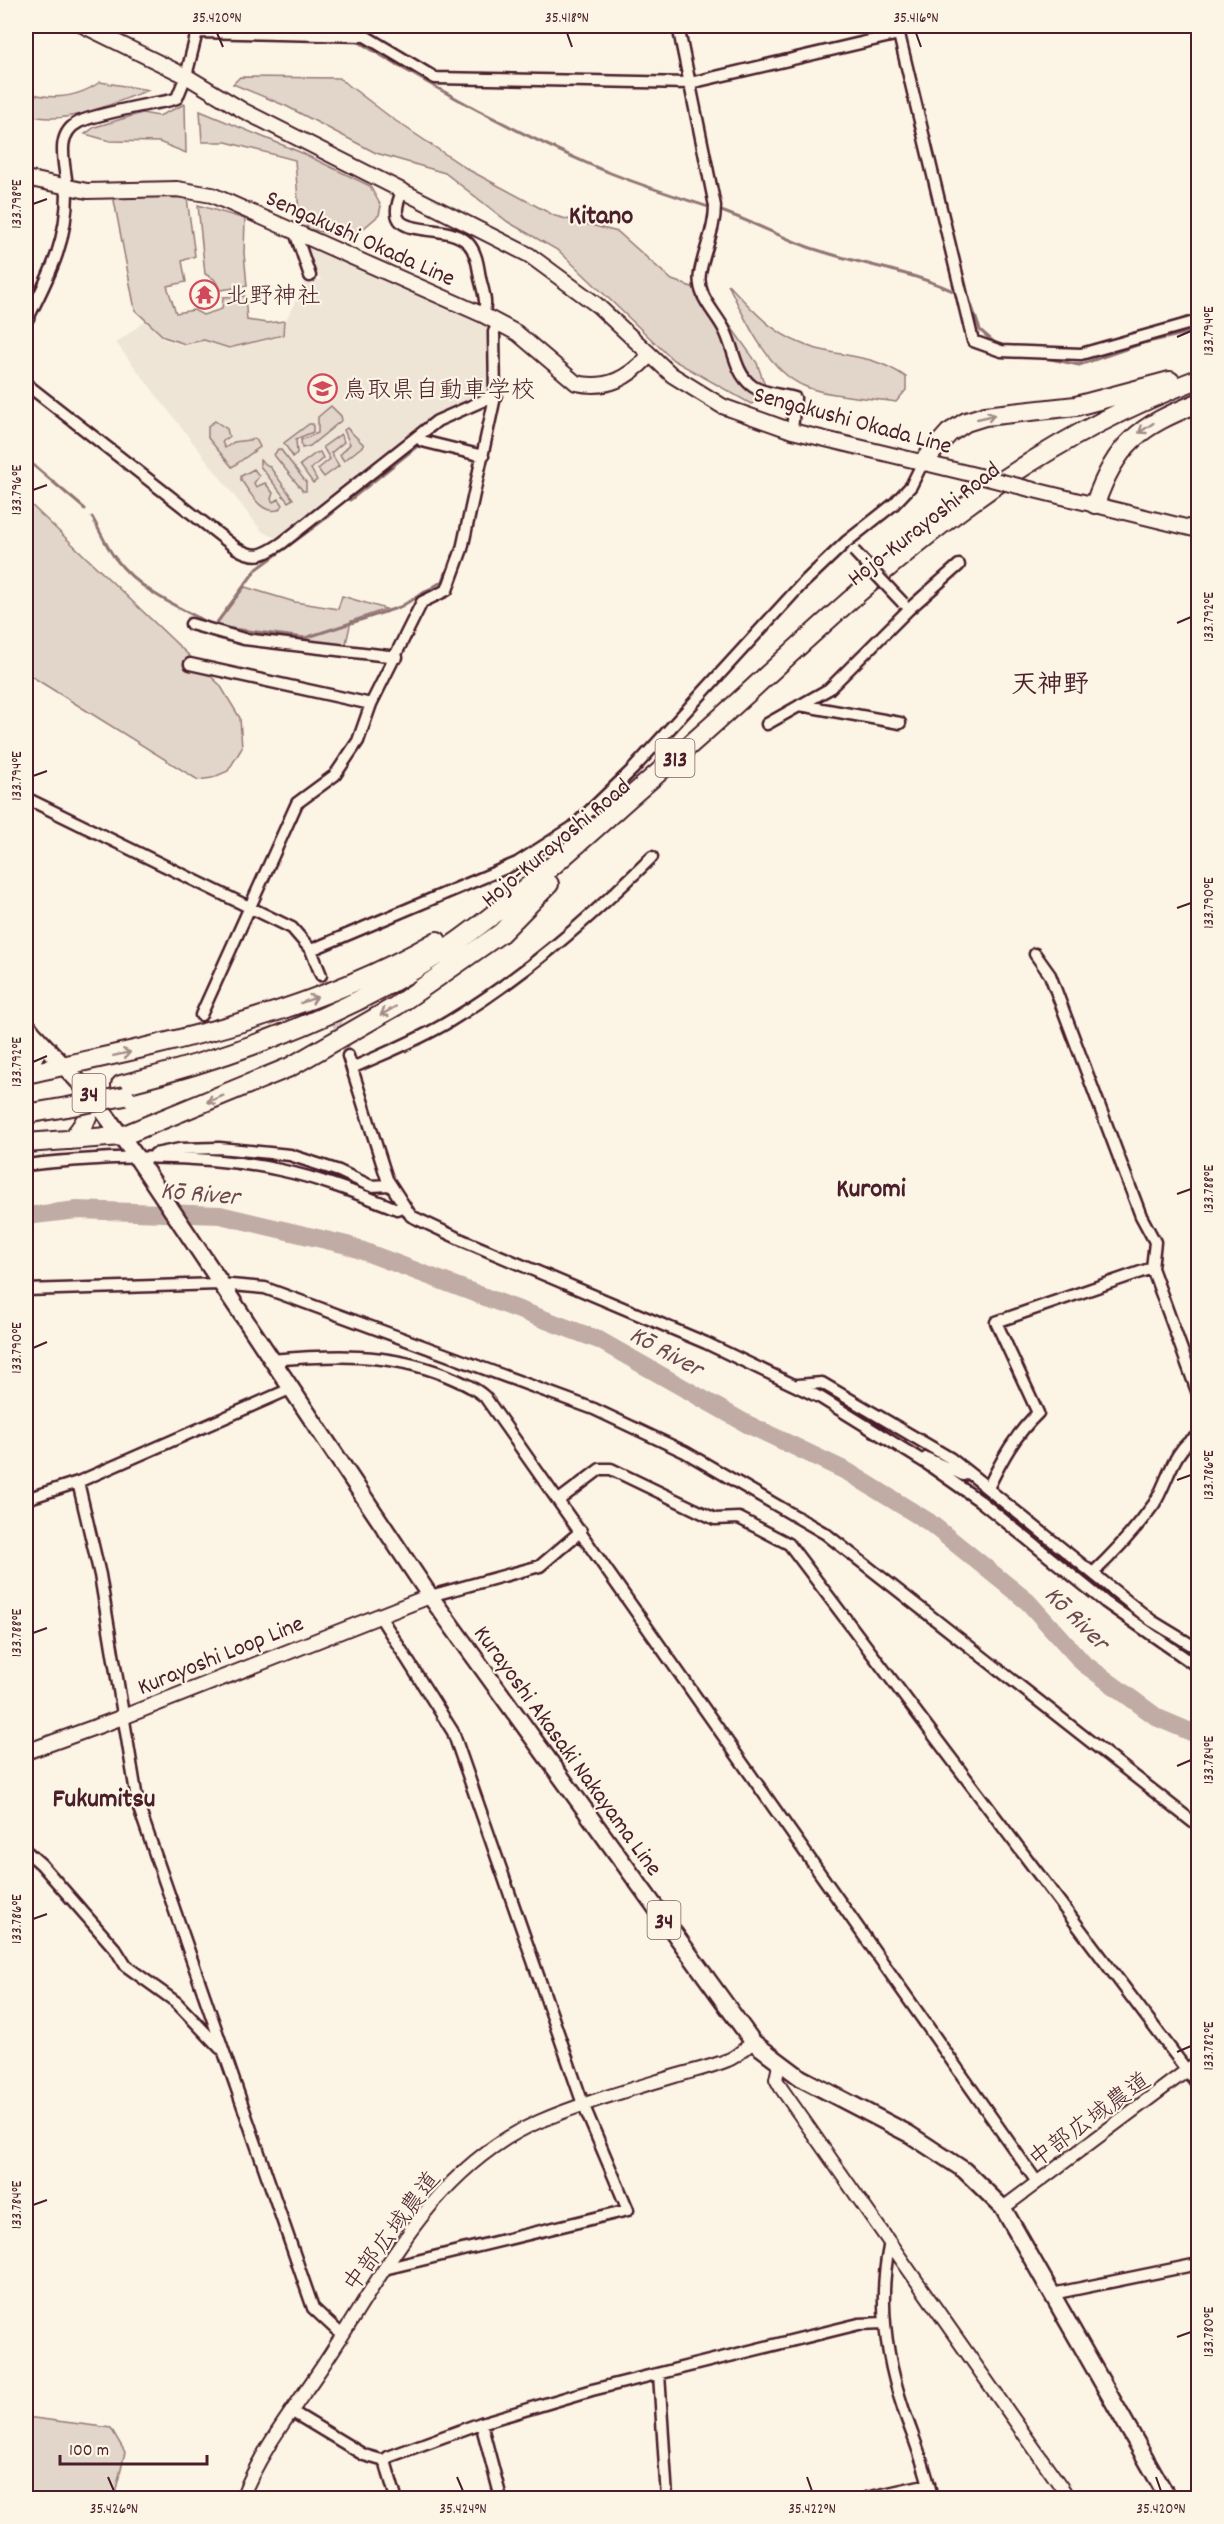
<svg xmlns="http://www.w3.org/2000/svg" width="1224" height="2524" font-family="Dekko,'Klee One',sans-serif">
  <rect width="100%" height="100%" fill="#fcf5e5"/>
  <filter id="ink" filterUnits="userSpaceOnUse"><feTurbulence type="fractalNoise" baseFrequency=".0167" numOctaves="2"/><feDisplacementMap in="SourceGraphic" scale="12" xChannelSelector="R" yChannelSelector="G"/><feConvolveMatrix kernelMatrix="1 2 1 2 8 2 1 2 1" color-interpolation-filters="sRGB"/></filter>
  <g filter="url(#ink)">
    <path fill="#eee5d7" d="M299,240L479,319L489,329L493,393L469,404L282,537L276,538L263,532L256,524L116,343L145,321L164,339L183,345L204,341L229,349L283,336L286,320L305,281L321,280Z"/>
    <path fill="#e2d5ca" stroke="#967a7a" stroke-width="1.5" d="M240,77L339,78L393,119L469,170L555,216L618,232L672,280L706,292L757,363L769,397L751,404L673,360L559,251L508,222L445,173L376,153L286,106L233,84Z
      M100,82L149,90C111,103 66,128 26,114V92C51,100 77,98 100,82Z
      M185,104L186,153L159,142L110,141L85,134L95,127L142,113L159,116Z
      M200,111L302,153L370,186L381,206L379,215L357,234L341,236L309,229L299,214L295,160L226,142H202Z
      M113,195L187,198L195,256L182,261L186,282L167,286L176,313L194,310L203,315L222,309L223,297L245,296L247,320L267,323L284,321L283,335L229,348L204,340L185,344L164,337L135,310Z
      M198,205L245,219L244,253L247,286L221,290L214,279L205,274Z
      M728,284C756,314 776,338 817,349C852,358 874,355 906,377V390L896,402C871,398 826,396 804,386C768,371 744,318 728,284Z
      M331,406L341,416L342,420L310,446L302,448L301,440L318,433V417Z
      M215,421L227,429L229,437L222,442L225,448L234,442L256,439L260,447L232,467L208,438V426Z
      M309,424H313V432L296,439L297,453L293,457L284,443Z
      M347,428L364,445L344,461L340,455L350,444L344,430Z
      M341,434L344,442L331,453L339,466L324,477L318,469L330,459L323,447Z
      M278,449L281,450L306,482V491H303L274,455Z
      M320,452L323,458L311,469L317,480L313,483L300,465L316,453Z
      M260,460L270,467L293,499L288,502L260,466Z
      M254,469L259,476L254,483L256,487L265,483L273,493L271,499L273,502L279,499L283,505L278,510C260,514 250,492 241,480V476Z
      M26,500L220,685L240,718L242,748L228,771L212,778L198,780L26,673Z
      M245,587L295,602L338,609L342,596L386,609L351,621L345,648L272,640L212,628Z
      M26,2417L111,2428L125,2452L114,2498H26Z"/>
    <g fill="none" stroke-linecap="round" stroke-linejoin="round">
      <path stroke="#917474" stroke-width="3" d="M334,26L344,32
        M354,39C430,86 509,129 591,165C634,184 679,197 724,212C752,222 779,236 808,247C856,264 914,271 959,294
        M965,296L969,298L980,330L996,344
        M1041,357L1079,365L1143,343L1198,331
        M26,459L85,509
        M350,500L420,444
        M92,517C100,531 106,546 115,558C139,590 174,605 209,623
        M257,569L333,513
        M216,624L255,571
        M224,628L305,638L400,607L443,581L452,556"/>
      <path stroke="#c0aca5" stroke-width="18" d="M26,1216L77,1210L220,1215L347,1245L599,1340L747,1424L848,1472L929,1522L1028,1602L1083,1663L1158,1718L1198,1735"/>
      <path stroke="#d8cac0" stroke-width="10" stroke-dasharray="10 5" stroke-linecap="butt" d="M321,975L348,1056"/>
      <defs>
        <path id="minor" d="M678,26L715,206C715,230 704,250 700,273C696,297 716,312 725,331C734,349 735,372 751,385C760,393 783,395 795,398L792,431
          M897,26L973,341L1001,351L1081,354L1198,321
          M198,32L365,36L435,78L690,83L899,34
          M403,190C376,246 444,218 468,243C477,253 478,267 480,278C483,291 488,303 483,315
          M295,232L310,276
          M26,322C49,276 68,242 67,188C66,166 53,135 79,122C92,116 135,107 150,104C160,102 168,102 177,98L186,76L198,28
          M26,384L236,548C256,560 264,555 282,543L437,421L496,395
          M418,436L422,441L483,456
          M191,624L244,639L397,657
          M190,664L371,704
          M800,705L900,723
          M767,724L829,689L909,609L959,565
          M26,798L292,928L311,950L321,975
          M311,950L517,863L573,827L633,769L801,585L846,542L894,504L911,486L923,462
          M1035,954L1050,975L1141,1216L1155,1242L1152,1268L1198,1394
          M201,1015L297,803L335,775L358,741L371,704L422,602L447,590L462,549L495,397L494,332L498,324
          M348,1056L387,1179L411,1216L462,1240L706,1343L821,1398L926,1463L980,1501L1105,1602L1198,1667
          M352,1068C385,1053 419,1040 450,1021C526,975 589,919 652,857
          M155,1154L180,1149L219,1148L290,1155L339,1171L371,1186L390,1185
          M26,1165C109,1156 197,1152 280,1170C319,1178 359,1194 397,1209L404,1206
          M26,1290L219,1284L265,1288L594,1409L685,1452L826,1534L1198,1826
          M270,1360C331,1355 387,1352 445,1375C459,1381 474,1387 485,1397L1037,2182
          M798,1385L822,1383L950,1458L988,1488C1002,1459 1015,1435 1038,1413L996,1322L1152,1268
          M926,1458L963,1475
          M78,1482L100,1575L138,1805L313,2308L342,2335
          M983,1485L1152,1621L1198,1649
          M26,1499L78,1482L290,1389
          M559,1500L600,1469H611L715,1519L739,1518L789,1544L1198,2085
          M1093,1573C1115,1552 1136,1529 1154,1504C1168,1482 1173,1448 1198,1436
          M430,1596L540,1566L581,1531
          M379,1615L453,1732L583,2104L628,2210L384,2269
          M26,1851L41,1864L116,1950L126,1966L176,2002L220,2048
          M889,2247C878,2301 886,2358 904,2411C914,2440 926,2467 932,2498
          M1052,2294L1198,2264
          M659,2374L667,2498
          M291,2411L364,2455L385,2461
          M481,2423L501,2498
          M385,2461L388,2457L481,2423L592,2390L859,2324L884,2323
          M385,2461L396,2498
          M866,2498L929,2484"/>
        <path id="tertiary" d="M780,2061L776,2079L781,2088L1069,2498
          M1003,2208L1198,2062
          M242,2498C260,2451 294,2409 322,2367C382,2277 433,2167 538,2122C582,2103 629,2090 675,2076C693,2071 711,2067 728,2060C737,2057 745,2048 753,2042"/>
        <path id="secondary" d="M84,26L186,76L244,111L529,255L597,305L672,375L722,406L792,431L979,476
          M26,178L87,191L177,189L212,195L483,315L517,333L576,383C608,390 628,378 649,356
          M1030,489L1198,530
          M26,1752L123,1717L430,1596"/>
        <path id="primary" d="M32,1032L91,1095L137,1158L430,1596L753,2042L801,2078L909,2134L964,2170L1003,2208L1168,2498"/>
        <path id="motorway" d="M923,462L949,433L966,422L985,416L1076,406L1170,381
          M1095,504C1116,443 1140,426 1198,403
          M26,1069L37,1050L29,1029
          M26,1074C168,1043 309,1015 437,941
          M121,1085C233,1057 344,1017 441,953C504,910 561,859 618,808C667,765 717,722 765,677C901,552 1021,445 1198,379
          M26,1114L67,1107
          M71,1140C84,1126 91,1114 91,1095
          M26,1143L122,1136L290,1067L396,1006L458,963L501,933L549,884"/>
      </defs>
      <use href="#minor" stroke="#4a1f2b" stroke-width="15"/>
      <use href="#tertiary" stroke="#4a1f2b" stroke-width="16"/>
      <use href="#secondary" stroke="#4a1f2b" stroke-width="18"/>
      <use href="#primary" stroke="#4a1f2b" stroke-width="20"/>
      <use href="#motorway" stroke="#4a1f2b" stroke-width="22"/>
      <use href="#minor" stroke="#fcf5e5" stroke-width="10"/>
      <use href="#tertiary" stroke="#fcf5e5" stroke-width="12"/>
      <use href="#secondary" stroke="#fcf5e5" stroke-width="14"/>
      <use href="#primary" stroke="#fcf5e5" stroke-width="15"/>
      <use href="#motorway" stroke="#fcf5e5" stroke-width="18"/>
      <defs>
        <path id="minor-bridge" d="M854,551L903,603"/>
        <path id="secondary-bridge" d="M979,476L1030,489"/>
        <path id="motorway-bridge" d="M67,1107L125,1096"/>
      </defs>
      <use href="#minor-bridge" stroke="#4a1f2b" stroke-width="15" stroke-linecap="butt"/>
      <use href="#secondary-bridge" stroke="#4a1f2b" stroke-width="18" stroke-linecap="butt"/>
      <use href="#motorway-bridge" stroke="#4a1f2b" stroke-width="22" stroke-linecap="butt"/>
      <use href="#minor-bridge" stroke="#fcf5e5" stroke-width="10"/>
      <use href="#secondary-bridge" stroke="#fcf5e5" stroke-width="14"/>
      <use href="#motorway-bridge" stroke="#fcf5e5" stroke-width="18"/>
    </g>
    <defs><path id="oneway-shaft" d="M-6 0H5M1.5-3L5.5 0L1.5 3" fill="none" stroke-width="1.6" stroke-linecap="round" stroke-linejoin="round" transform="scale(1.5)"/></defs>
    <g stroke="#a38a88">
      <use href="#oneway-shaft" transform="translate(986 417) rotate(-13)"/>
      <use href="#oneway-shaft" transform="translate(1146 428) rotate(146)"/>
      <use href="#oneway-shaft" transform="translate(309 1000) rotate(-20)"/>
      <use href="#oneway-shaft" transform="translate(388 1011) rotate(150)"/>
      <use href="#oneway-shaft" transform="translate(122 1054) rotate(-12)"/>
      <use href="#oneway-shaft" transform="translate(215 1099) rotate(158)"/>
    </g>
  </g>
  <path fill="none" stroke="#4a1f2b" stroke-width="2" d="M217,33L223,47M567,33L572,47M916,33L921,47M33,204L47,199M1177,337L1191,331M33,490L47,485M1177,623L1191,617M33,776L47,771M1177,908L1191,903M33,1062L47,1056M1177,1194L1191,1189M33,1348L47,1342M1177,1480L1191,1475M33,1633L47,1628M1177,1766L1191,1760M33,1919L47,1914M1177,2052L1191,2046M33,2205L47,2200M1177,2337L1191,2332M108,2477L114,2491M457,2477L463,2491M807,2477L812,2491M1156,2477L1161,2491"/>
  <defs>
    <symbol id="temple-ring" viewBox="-11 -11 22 22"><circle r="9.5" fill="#fcf5e5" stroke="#d1495b" stroke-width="1.5"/><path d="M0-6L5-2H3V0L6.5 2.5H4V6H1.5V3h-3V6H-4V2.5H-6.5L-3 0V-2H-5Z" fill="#d1495b"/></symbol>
    <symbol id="school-ring" viewBox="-11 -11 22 22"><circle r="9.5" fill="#fcf5e5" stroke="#d1495b" stroke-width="1.5"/><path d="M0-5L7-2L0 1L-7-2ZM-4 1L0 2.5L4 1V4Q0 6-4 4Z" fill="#d1495b"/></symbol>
  </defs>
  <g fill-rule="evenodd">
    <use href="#temple-ring" x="188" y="278" width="33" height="33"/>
    <use href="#school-ring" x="306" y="372" width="33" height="33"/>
  </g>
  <g text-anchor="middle" stroke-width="4.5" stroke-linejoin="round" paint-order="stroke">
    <g fill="#fcf5e5" stroke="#7f5f63" stroke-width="1.5">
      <rect x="655.5" y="739" width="39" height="38" rx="4.5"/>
      <rect x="72.5" y="1074" width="33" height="38" rx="4.5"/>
      <rect x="647.5" y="1901" width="33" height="38" rx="4.5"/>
    </g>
    <g font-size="22" font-weight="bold" fill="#4a1f2b">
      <text x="675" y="766">313</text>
      <text x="89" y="1101">34</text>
      <text x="664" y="1928">34</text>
    </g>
    <g font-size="24" fill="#4a1f2b" stroke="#fcf5e5">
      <text transform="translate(361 237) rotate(24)" y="8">Sengakushi Okada Line</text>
      <text transform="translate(853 419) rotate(15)" y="8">Sengakushi Okada Line</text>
      <text transform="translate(923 523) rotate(-38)" y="8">Hojo-Kurayoshi Road</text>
      <text transform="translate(555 842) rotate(-40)" y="8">Hojo-Kurayoshi Road</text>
      <text transform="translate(220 1654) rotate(-22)" y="8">Kurayoshi Loop Line</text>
      <text transform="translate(569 1750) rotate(54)" y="8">Kurayoshi Akasaki Nakayama Line</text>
      <text transform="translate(1089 2119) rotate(-36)" y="8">中部広域農道</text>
      <text transform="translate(391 2231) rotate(-53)" y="8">中部広域農道</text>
    </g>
    <g font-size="24" fill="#4a1f2b" stroke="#fcf5e5" text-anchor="start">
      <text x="225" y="303">北野神社</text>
      <text x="343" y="397">鳥取県自動車学校</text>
    </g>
    <g font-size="26" font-weight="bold" fill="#4a1f2b" stroke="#fcf5e5">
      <text x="1050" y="692">天神野</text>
    </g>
    <g font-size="26" font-style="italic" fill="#6d4950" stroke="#fcf5e5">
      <text transform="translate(200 1192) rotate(5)" y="9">Kō River</text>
      <text transform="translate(667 1350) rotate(29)" y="9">Kō River</text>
      <text transform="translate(1078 1617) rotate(45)" y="9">Kō River</text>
    </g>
    <g font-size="27" font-weight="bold" fill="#4a1f2b" stroke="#fcf5e5">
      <text x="601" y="223">Kitano</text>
      <text x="871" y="1196">Kuromi</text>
      <text x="104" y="1806">Fukumitsu</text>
    </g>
  </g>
  <rect width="1224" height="2524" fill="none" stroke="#fcf5e5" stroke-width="66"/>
  <path d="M60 2455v9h147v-9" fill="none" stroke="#4a1f2b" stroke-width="3"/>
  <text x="69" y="2455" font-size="18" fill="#4a1f2b" stroke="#fcf5e5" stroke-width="4.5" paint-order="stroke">100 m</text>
  <rect x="33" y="33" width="1158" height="2458" fill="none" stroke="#4a1f2b" stroke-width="2"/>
  <g font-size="15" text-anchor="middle" fill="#4a1f2b">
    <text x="217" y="22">35.420°N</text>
    <text x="567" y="22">35.418°N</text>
    <text x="916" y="22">35.416°N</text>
    <text transform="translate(16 204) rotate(-90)" y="5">133.798°E</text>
    <text transform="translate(1208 331) rotate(-90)" y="5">133.794°E</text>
    <text transform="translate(16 490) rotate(-90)" y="5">133.796°E</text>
    <text transform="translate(1208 617) rotate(-90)" y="5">133.792°E</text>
    <text transform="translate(16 776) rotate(-90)" y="5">133.794°E</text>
    <text transform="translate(1208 903) rotate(-90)" y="5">133.790°E</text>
    <text transform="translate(16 1062) rotate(-90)" y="5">133.792°E</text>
    <text transform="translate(1208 1189) rotate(-90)" y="5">133.788°E</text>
    <text transform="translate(16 1348) rotate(-90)" y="5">133.790°E</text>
    <text transform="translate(1208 1475) rotate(-90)" y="5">133.786°E</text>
    <text transform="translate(16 1633) rotate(-90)" y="5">133.788°E</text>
    <text transform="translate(1208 1760) rotate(-90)" y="5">133.784°E</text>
    <text transform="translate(16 1919) rotate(-90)" y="5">133.786°E</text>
    <text transform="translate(1208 2046) rotate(-90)" y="5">133.782°E</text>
    <text transform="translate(16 2205) rotate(-90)" y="5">133.784°E</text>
    <text transform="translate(1208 2332) rotate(-90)" y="5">133.780°E</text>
    <text x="114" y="2513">35.426°N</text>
    <text x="463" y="2513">35.424°N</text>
    <text x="812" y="2513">35.422°N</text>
    <text x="1161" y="2513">35.420°N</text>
  </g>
</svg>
